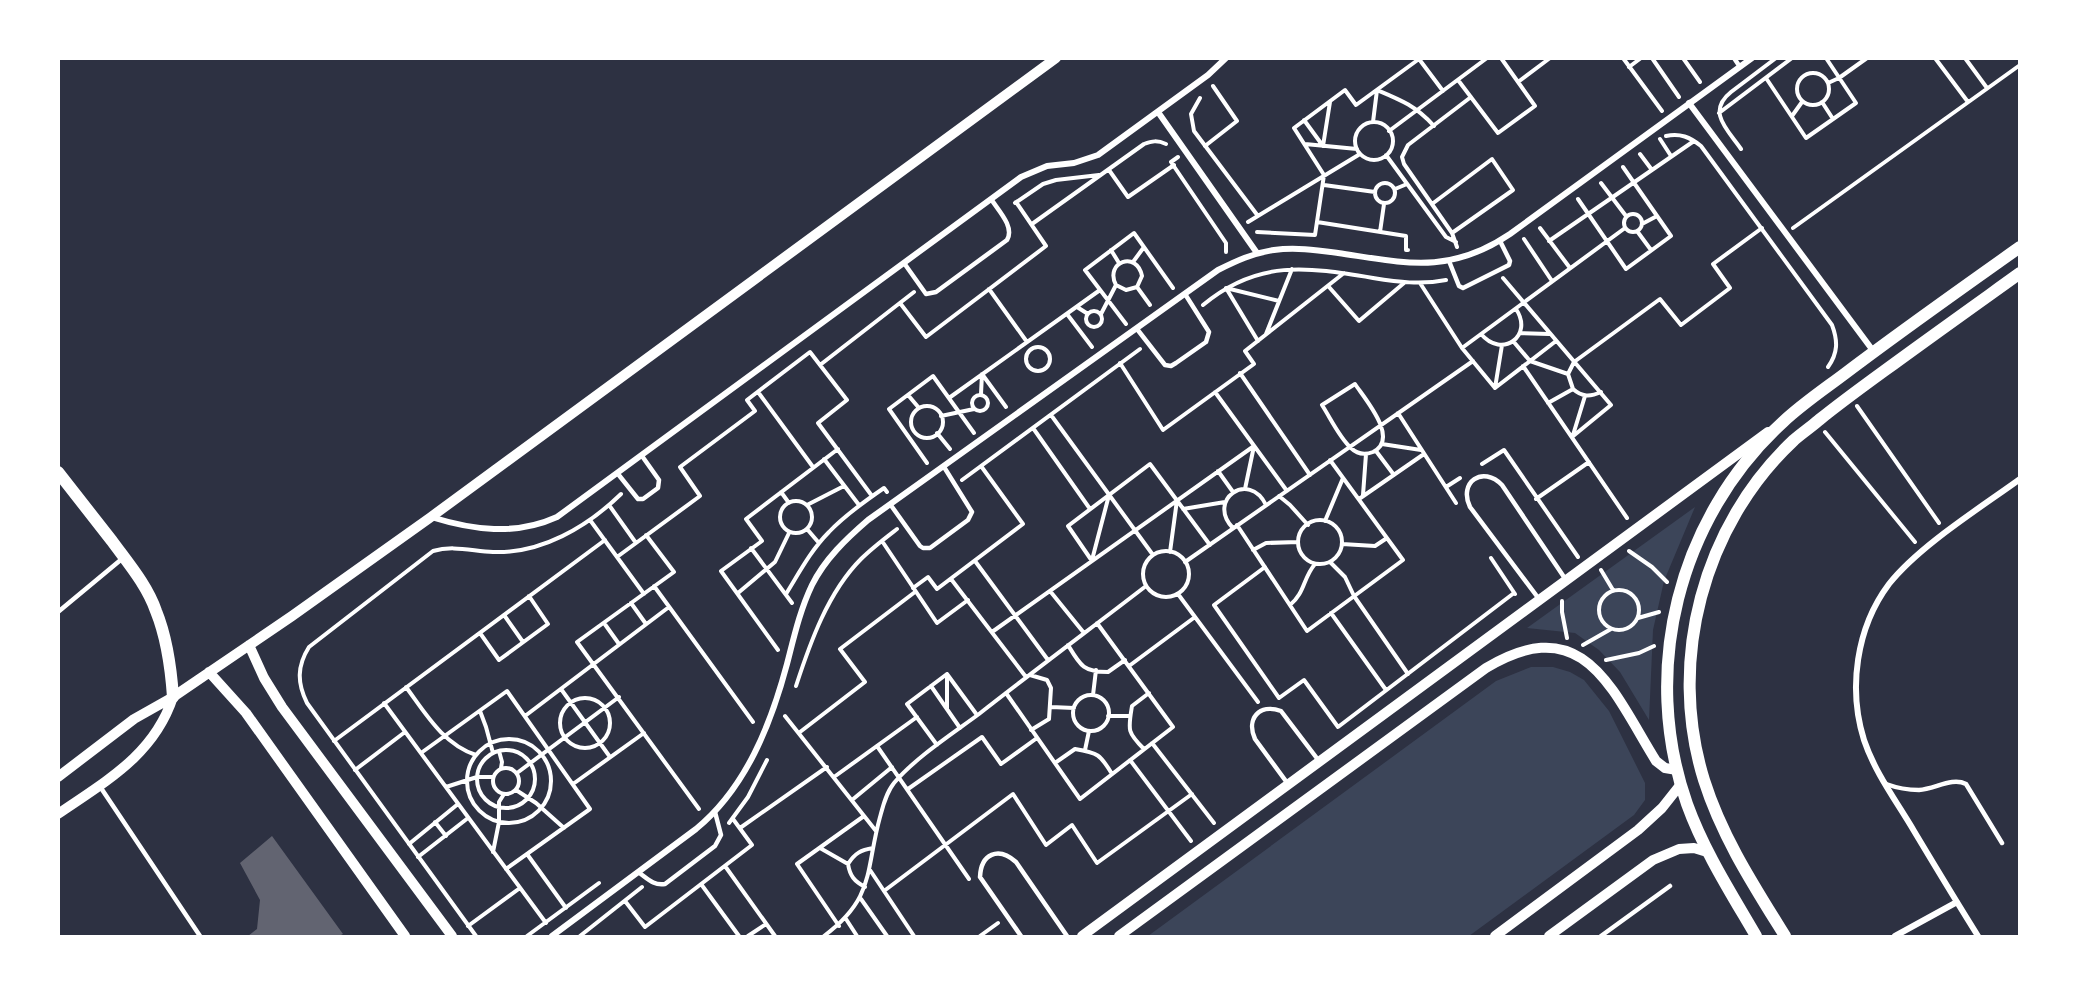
<svg xmlns="http://www.w3.org/2000/svg" width="2078" height="995" font-family="Jost,sans-serif">
  <rect width="100%" height="100%" fill="#2d3142"/>
  <path fill="#3c4559" d="M1695,507L1664,581L1653,630L1649,720L1620,672L1599,650L1575,633L1527,628Z
    M1531,667H1553L1570,672L1584,680L1609,711L1645,783V800L1634,815L1469,936H1148L1496,681Z"/>
  <path fill="#626471" d="M272,836L343,934L339,936H248L257,929L260,900L240,863Z"/>
  <g fill="none" stroke-linecap="round" stroke-linejoin="round">
    <path stroke="#fff" stroke-width="4" d="M1623,58L1662,111
      M1652,58L1679,97
      M1683,58L1700,82
      M1935,58L1968,102
      M1965,58L1987,88
      M1419,59L1443,91
      M1629,67L1641,58
      M1797 89a16 16 0 1 1 32 0a16 16 0 1 1-32 0Z
      M1766,78L1806,138L1856,103L1826,58
      M1458,80L1498,133L1535,106L1501,58
      M1518,82L1550,58
      M1828,83L1839,78L1867,58
      M1200,98L1191,114L1194,131L1258,216
      M1822,102L1833,119
      M1719,113L1792,58
      M1792,116L1802,102
      M1304,120L1323,146L1330,102
      M1373,122L1377,90C1401,100 1416,106 1434,126
      M1355 141a19 19 0 1 1 38 0a19 19 0 1 1-38 0Z
      M1389,131L1487,58
      M1666,136C1680,133 1690,137 1701,146L1832,325C1838,341 1838,353 1828,367
      M1660,139L1671,156
      M1305,144L1357,149
      M1205,146L1237,121L1213,86
      M1741,149C1728,130 1706,112 1731,92L1776,58
      M1640,154L1652,170
      M1386,155L1446,237L1456,242
      M1178,157L1171,162L1226,243V252
      M1109,170L1128,197L1174,165
      M1375 193a10 10 0 1 1 20 0a10 10 0 1 1-20 0Z
      M1601,183L1626,216
      M1324,185L1375,192
      M1395,189L1407,184
      M1578,199L1626,269L1671,236L1623,167
      M1015,203L1043,184L1056,180L1099,175
      M1432,204L1492,159L1513,190L1452,233
      M1624 223a9 9 0 1 1 18 0a9 9 0 1 1-18 0Z
      M1248,222L1360,154
      M1317,222L1406,236V250H1408
      M1032,224L1144,144C1152,141 1157,140 1166,144
      M1642,224L1657,216
      M1540,228L1570,268
      M1793,228L2020,65
      M1637,231L1651,250
      M1257,232L1315,235L1324,175L1294,128L1345,90L1356,105L1419,59
      M1380,232L1384,204
      M1524,239L1552,281
      M1549,241L1694,141
      M1457,247L1452,233L1404,164L1402,157L1408,145L1471,97
      M1111,250L1119,263
      M1133,262L1144,247
      M1503,278L1611,405L1572,437
      M1420,283L1462,348L1495,388L1556,341
      M1137,287L1150,305
      M1329,287L1359,321L1404,283
      M1226,288L1258,341
      M1226,288L1279,301
      M989,289L1027,342
      M900,303L926,337L1046,246L1016,202
      M1203,305C1258,259 1307,267 1373,278C1398,282 1421,285 1446,280
      M1077,307L1088,314
      M1086 319a8 8 0 1 1 16 0a8 8 0 1 1-16 0Z
      M1067,314L1092,347
      M1101,314L1116,285C1104,262 1137,250 1142,276L1137,287L1126,290L1116,285
      M1126,324L1085,270L1134,233L1173,288
      M1520,333L1549,334
      M1266,334L1292,269
      M1481,334C1502,359 1534,336 1516,309
      M1513,341L1530,361L1568,374
      M1026 359a12 12 0 1 1 24 0a12 12 0 1 1-24 0Z
      M1462,348L1625,228
      M1120,363L1163,430L1254,364L1245,351L1344,273
      M1523,366L1627,518
      M1240,373L1310,475
      M982,374L1006,407
      M1355,384C1365,399 1400,439 1373,452C1365,455 1357,454 1351,448C1339,437 1331,419 1322,405Z
      M1495,388L1502,345
      M758,392L813,467
      M1215,392L1287,491
      M1601,392C1590,397 1582,397 1573,389L1568,374L1574,362L1660,299L1681,325L1730,288L1713,264L1762,228
      M981,394L982,374
      M972 403a8 8 0 1 1 16 0a8 8 0 1 1-16 0Z
      M908,395L919,408
      M949,398L1100,290
      M1548,403L1573,389
      M1857,406L1939,523
      M911 422a16 16 0 1 1 32 0a16 16 0 1 1-32 0Z
      M1398,413L1456,503
      M1051,415L1153,555
      M941,416L974,409
      M1033,428L1090,509
      M1825,432L1915,542
      M937,433L950,449
      M1573,435L1585,396
      M1382,444L1421,450
      M1376,451L1394,475
      M824,459L859,505
      M927,463L889,409L933,376L974,433
      M1482,464L1504,450L1578,557
      M1218,471L1233,492
      M962,480L1140,349
      M1446,487L1460,478
      M1245,489L1254,446
      M781,492L789,503
      M1363,495L1366,454
      M872,496L818,423L847,400L820,365L914,292
      M1279,496L1290,505L1308,525
      M1359,499L1424,454
      M1536,499L1589,462
      M780 517a16 16 0 1 1 32 0a16 16 0 1 1-32 0Z
      M609,505L636,543
      M807,505L844,486
      M1183,509L1225,502
      M590,520L644,594
      M1298 542a22 22 0 1 1 44 0a22 22 0 1 1-44 0Z
      M1325,521L1343,478
      M1237,525L1307,631L1403,560L1330,460
      M1233,528C1206,500 1249,470 1266,505
      M807,529L819,543
      M646,535L674,572L577,642L699,809
      M882,541L937,623L968,600
      M1342,544L1375,546L1387,538
      M751,548L792,603
      M1253,550L1266,543L1298,542
      M1143 574a23 23 0 1 1 46 0a23 23 0 1 1-46 0Z
      M1629,551L1652,567L1667,582
      M1170,552L1177,500
      M617,557L700,496L680,467L755,411L747,400L810,352L820,365
      M1491,558L1515,594
      M1092,560L1109,495
      M975,561L1048,660
      M1092,561L1068,526L1150,464L1210,545
      M1185,562L1473,361
      M1330,562L1345,577L1354,596L1408,674
      M1265,567L1214,605L1279,698L1304,680L1338,727L1514,593
      M1601,570L1613,590
      M951,579L1026,677
      M654,586L753,722
      M913,588L928,577L937,589L1023,524L981,466
      M1599 610a20 20 0 1 1 40 0a20 20 0 1 1-40 0Z
      M1050,591L1084,633
      M738,593L775,562L789,533
      M786,594C799,573 811,550 829,532C845,515 865,501 884,488L887,492
      M1178,594L1258,702
      M1562,601V612L1567,638
      M631,603L646,624
      M1290,605C1305,593 1303,578 1315,564
      M1331,613L1386,690
      M504,615L523,642
      M1638,618L1659,612
      M604,623L619,644
      M992,632L1254,446
      M480,633L499,660L548,624L529,596
      M1068,645C1080,665 1083,672 1108,672L1125,660
      M1583,645L1611,629
      M778,650L721,571L762,541L746,519L838,449
      M1606,660L1639,653L1654,646
      M1129,666L1195,617
      M1030,675L1047,680L1051,688L1049,719L1031,730
      M796,686C810,643 828,592 861,559C872,548 884,539 897,529
      M931,686L960,728
      M406,687C426,714 443,744 476,755
      M561,689L610,757
      M1006,693L1080,799L1173,727L1097,623
      M1093,695L1096,670
      M1073 713a18 18 0 1 1 36 0a18 18 0 1 1-36 0Z
      M560 723a25 25 0 1 1 50 0a25 25 0 1 1-50 0Z
      M384,703L546,923
      M1051,707L1074,708
      M947,709V674
      M480,711L486,727L493,753
      M525,716L669,607
      M785,716L876,831
      M1108,716H1130
      M800,732L865,682L840,649L915,592
      M467 781a42 42 0 1 1 84 0a42 42 0 1 1-84 0Z
      M334,741L605,540
      M1152,743L1214,823
      M937,745L907,704L947,674L977,715
      M877,746L969,879
      M1144,749C1127,732 1128,730 1132,706L1149,693
      M477 779a29 29 0 1 1 58 0a29 29 0 1 1-58 0Z
      M1085,750L1089,731
      M499,751L502,762L501,768
      M421,753L507,691L590,809L506,869
      M1130,760L1191,841
      M1055,763L1075,749C1098,753 1100,754 1112,774
      M493 781a13 13 0 1 1 26 0a13 13 0 1 1-26 0Z
      M355,770L405,732
      M517,773L619,697
      M834,777L917,717
      M573,784L644,733
      M446,787L477,777H493
      M908,789L982,737L1001,764L1037,738
      M516,790L536,803L564,828
      M852,800L892,767
      M435,822L446,836
      M729,823L748,797L767,760
      M740,828L827,767
      M409,844L458,804
      M820,848L848,864
      M493,852L499,822V802L504,794
      M527,854L566,908
      M418,857L468,818
      M725,866L775,936
      M870,870L914,936
      M701,884L739,936
      M865,887C854,881 850,876 848,864C855,853 861,850 873,848
      M884,891L1013,794L1046,845L1072,825L1097,863L1192,794
      M861,899L887,936
      M625,901L645,927L752,845L733,819
      M846,919L857,936
      M468,926L520,888
      M839,926L797,864L864,816
      M476,936L307,703C297,683 297,666 309,647L433,551C453,545 472,551 493,552C541,554 587,527 621,494
      M527,936L599,883
      M580,936L642,887
      M748,936L766,924
      M824,936C875,898 865,872 880,817C883,806 886,793 894,783C915,758 952,734 979,714C1034,671 1090,629 1146,586
      M980,936L998,923"/>
    <path stroke="#fff" stroke-width="4.5" d="M1734,58L1740,67
      M1449,261L1459,286L1463,288L1509,265L1510,261L1500,241
      M904,263L926,294L936,292L1007,240C1015,227 998,210 991,199
      M1137,329L1165,365L1171,366L1176,363L1206,342L1209,332L1185,294
      M618,474L638,499H643L658,488L659,480L642,456
      M890,504L920,546L923,548H930L968,520L972,512L944,467
      M1539,599L1470,507C1458,482 1483,465 1502,485L1566,580
      M58,612L123,558
      M1288,784L1255,739C1246,719 1259,703 1281,711L1319,761
      M1886,784C1897,788 1908,790 1919,790C1935,789 1952,777 1966,784L2002,843
      M99,785L200,936
      M638,872C647,878 653,886 665,884L715,846L721,835L715,812
      M1021,936L980,877C981,854 998,846 1016,862L1067,936
      M1601,936L1670,886"/>
    <path stroke="#fff" stroke-width="6" d="M1689,103L1874,352
      M1158,112L1257,253
      M431,517C473,530 515,536 557,517L1021,177L1047,166L1074,163L1098,155L1208,75L1226,58
      M552,936L696,829C746,788 771,724 787,664C794,637 800,610 812,585C825,559 846,539 868,520L1218,270C1236,261 1253,253 1274,250C1295,247 1316,250 1338,253C1406,263 1449,275 1510,234L1752,58
      M1895,936L1957,902
      M1978,936C1956,901 1935,866 1914,831C1897,802 1875,773 1864,740C1848,689 1856,628 1889,584C1919,546 1980,508 2020,479"/>
    <path stroke="#fff" stroke-width="10" d="M249,645L264,678L282,707L452,936
      M209,672L246,713L405,936
      M58,777L134,719L173,697L292,616L431,517L1056,58
      M58,814C106,781 154,755 173,697
      M1082,936L1768,432
      M1119,936L1486,668C1584,609 1612,690 1656,761L1665,768L1677,770
      M1495,936L1638,830L1662,808L1681,784
      M1549,936L1653,860L1679,849L1694,848L1707,852"/>
    <path stroke="#fff" stroke-width="12" d="M58,472C76,495 94,518 112,541C128,563 147,585 156,611C167,638 171,668 173,697
      M1756,936C1731,893 1704,851 1687,804C1640,671 1678,518 1783,422C1802,404 1826,388 1847,372C1904,329 1962,288 2020,247
      M1785,936C1754,886 1722,837 1704,780C1667,661 1703,525 1794,440C1802,433 1811,427 1819,420C1840,403 1862,387 1884,371C1929,338 1974,306 2020,273"/>
  </g>
  <rect width="2078" height="995" fill="none" stroke="#ffffff" stroke-width="120"/>
</svg>
